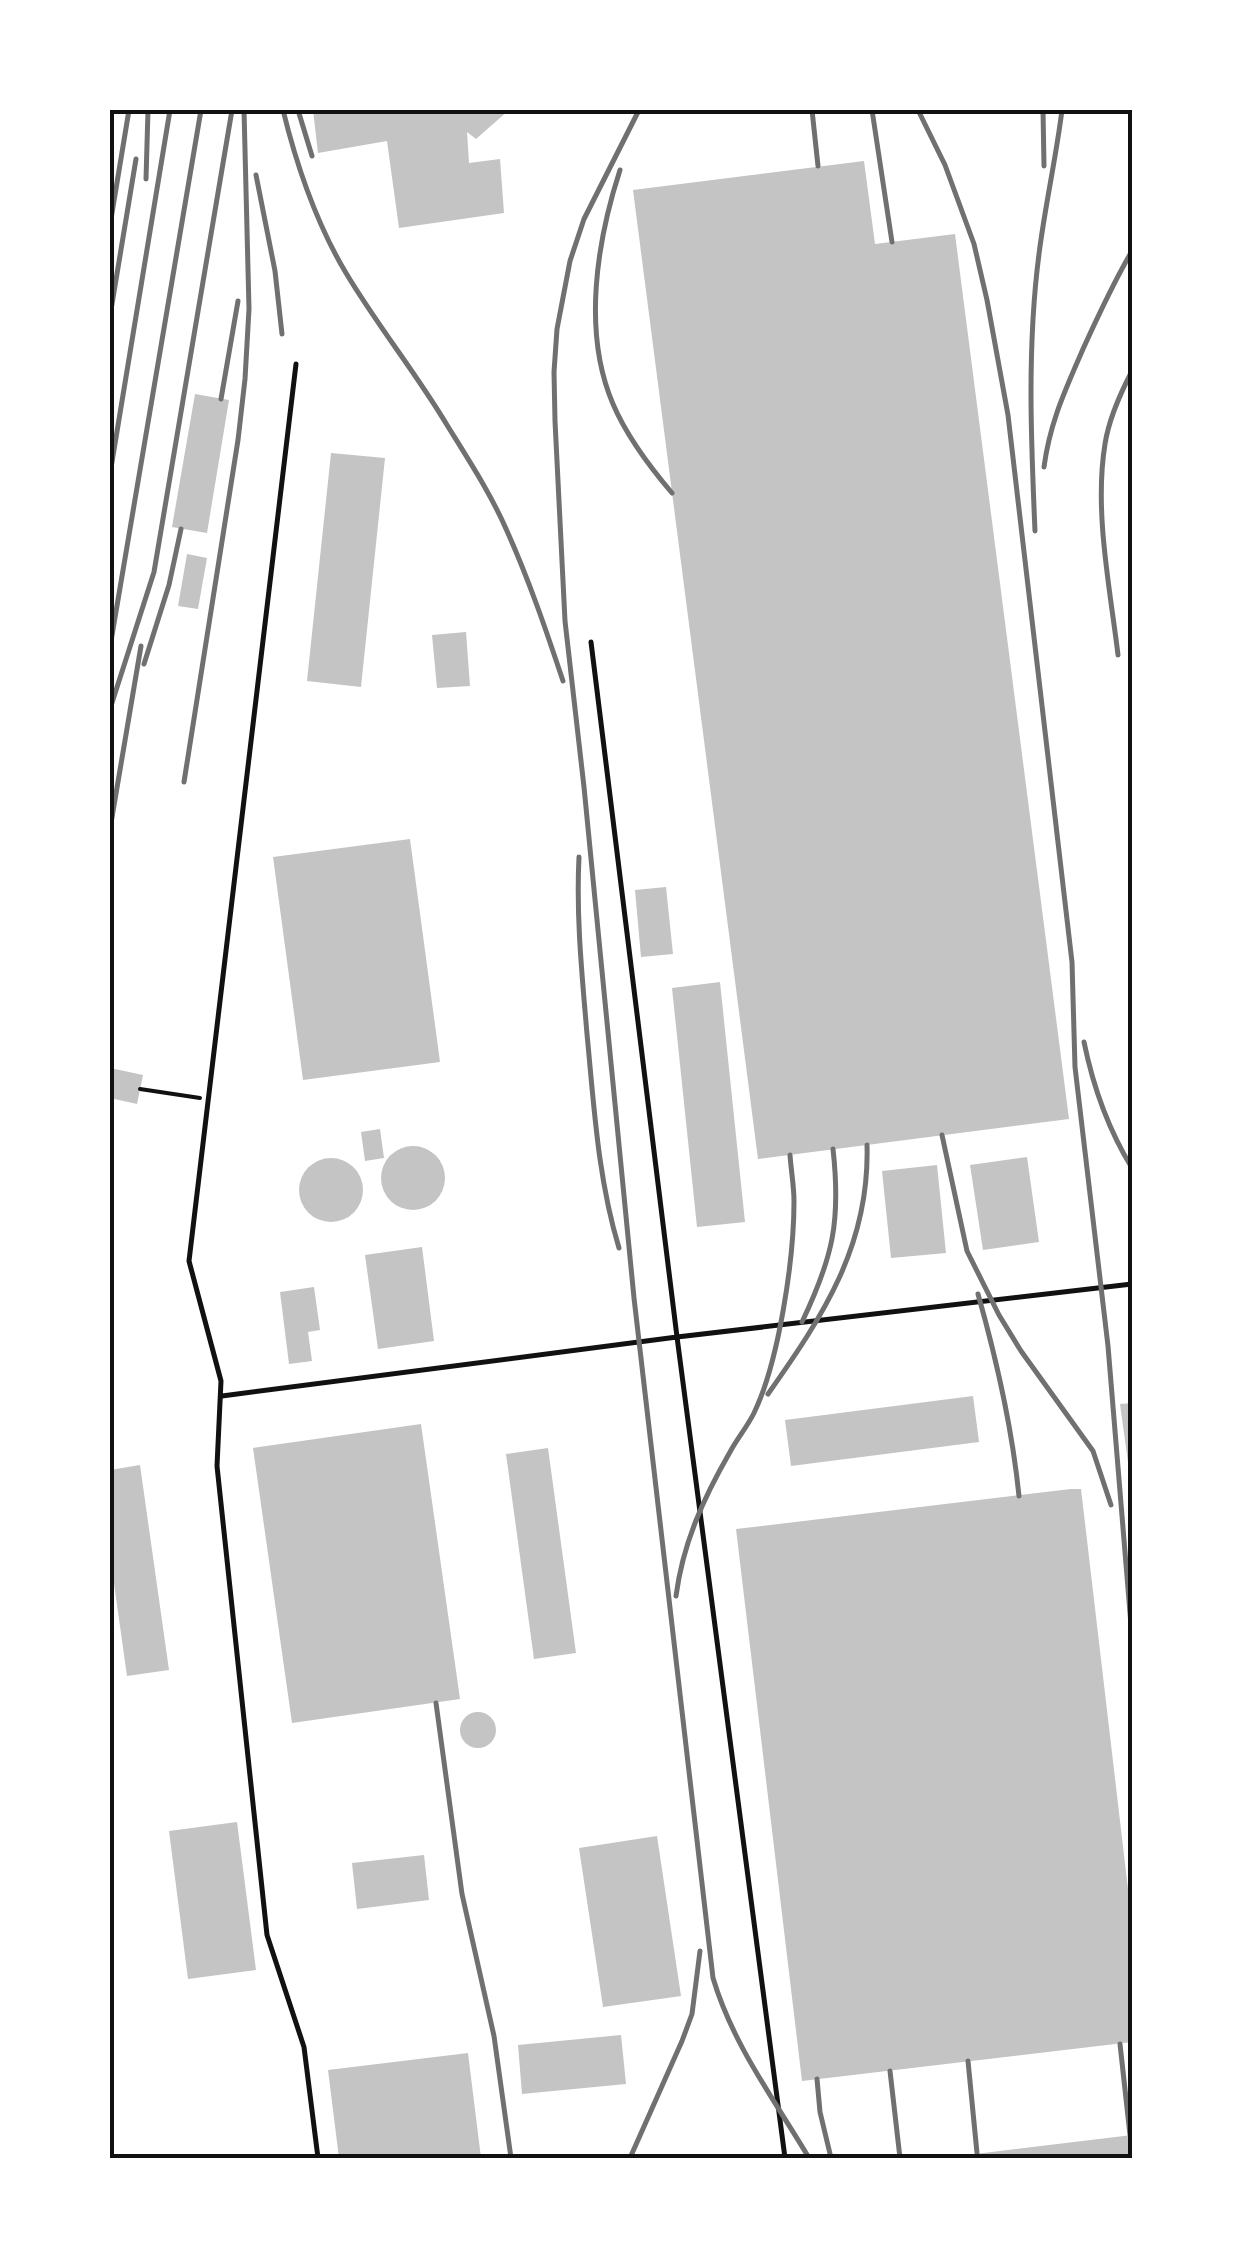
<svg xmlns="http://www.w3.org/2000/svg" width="1242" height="2268" font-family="'PT Sans',sans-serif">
  <rect width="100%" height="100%" fill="#fff"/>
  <path fill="#c4c4c4" d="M313,110H509L476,139L467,132L469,163L500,159L504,213L399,228L387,141L318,153Z
    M864,161L875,244L955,234L1069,1119L758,1159L633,190Z
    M195,394L229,400L207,533L172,527Z
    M331,453L385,458L361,687L307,681Z
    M187,554L207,558L198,609L178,606Z
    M466,632L470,686L437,688L432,635Z
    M410,839L440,1062L303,1080L273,857Z
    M666,887L673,954L641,957L635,890Z
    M720,982L745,1222L697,1227L672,988Z
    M110,1068L143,1075L137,1104L110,1098Z
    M380,1129L384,1158L365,1161L361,1132Z
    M381 1178a32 32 0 1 1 64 0a32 32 0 1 1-64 0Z
    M1027,1157L1039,1242L983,1250L970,1165Z
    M299 1190a32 32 0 1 1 64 0a32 32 0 1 1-64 0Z
    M937,1165L946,1253L891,1258L882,1171Z
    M422,1247L434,1341L378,1349L365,1255Z
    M314,1287L320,1330L308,1332L312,1361L289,1364L280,1292Z
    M973,1396L979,1442L791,1466L785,1420Z
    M1132,1403V1477H1130L1120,1404Z
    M421,1424L460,1699L292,1723L253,1448Z
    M548,1448L576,1653L534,1659L506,1454Z
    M140,1465L169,1670L127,1676L110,1555V1470Z
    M1071,1489H1081L1132,1923V2042L802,2081L736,1529Z
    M460 1730a18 18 0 1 1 36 0a18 18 0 1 1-36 0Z
    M237,1822L256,1970L188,1979L169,1831Z
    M657,1836L681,1996L603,2007L579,1848Z
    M424,1855L429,1900L357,1909L352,1863Z
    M621,2035L626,2084L522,2094L518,2045Z
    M468,2053L481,2158H339L328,2070Z
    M1132,2135V2158H959V2156Z"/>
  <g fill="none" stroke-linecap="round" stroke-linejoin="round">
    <path stroke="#111" stroke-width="4" d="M140,1089L200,1098"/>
    <path stroke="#111" stroke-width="5" d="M296,364L189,1261L221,1381L217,1466L267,1935L304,2047L318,2158
      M591,642L677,1337L785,2158
      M222,1396L677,1337L1132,1284"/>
    <path stroke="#707070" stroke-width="5" d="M283,110C297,167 316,223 346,273C377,325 416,373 447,425C468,459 491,494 507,531C529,580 546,630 563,681
      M298,110L312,156
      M639,110L584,219L570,261L557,329L554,372L555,421L565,621L584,787L634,1298L713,1978C733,2045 774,2099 809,2158
      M812,110L818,166
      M872,110L892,242
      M918,110L945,165L974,244L987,300L1008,415L1072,962L1075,1067L1108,1346L1132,1637
      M1043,110L1044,166
      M620,170C597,241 582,332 613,404C627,437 649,466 672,493
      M256,175L275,271L282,334
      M146,179L148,110
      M110,225L129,110
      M110,316L136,159
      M221,399L238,301
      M1044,467C1050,422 1065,391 1083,349C1098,316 1113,283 1132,251
      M110,474L170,110
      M1035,531C1031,440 1027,346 1039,254C1045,206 1056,158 1062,110
      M110,647L201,110
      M1118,655C1110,588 1094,511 1105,444C1109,418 1120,394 1132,371
      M144,664L169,585L181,529
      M110,709L154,572L232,110
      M184,782L238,440L245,379L249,309L244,110
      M110,829L141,646
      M579,857C576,916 582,975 587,1034C594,1106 598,1179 619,1248
      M1084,1042C1093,1086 1108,1129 1132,1168
      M942,1135L967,1251L999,1315L1021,1351L1093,1451L1111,1505
      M978,1294C997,1361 1012,1427 1019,1496
      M802,1322C833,1257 841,1221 833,1149
      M768,1394C823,1316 870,1245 867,1145
      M676,1596C683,1543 703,1499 730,1452C737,1439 747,1427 754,1413C779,1361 794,1259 794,1201C794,1186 791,1170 790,1155
      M436,1703L462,1894L494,2036L511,2158
      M1132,1836V1861
      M1120,2044L1130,2135
      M968,2061L977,2153
      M890,2071L900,2158
      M817,2079L820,2112L831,2158
      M630,2158L682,2041L692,2014L700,1951"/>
  </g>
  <rect width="1242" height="2268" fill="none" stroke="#ffffff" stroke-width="225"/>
  <rect x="112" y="112" width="1018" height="2044" fill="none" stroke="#111" stroke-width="4"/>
</svg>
